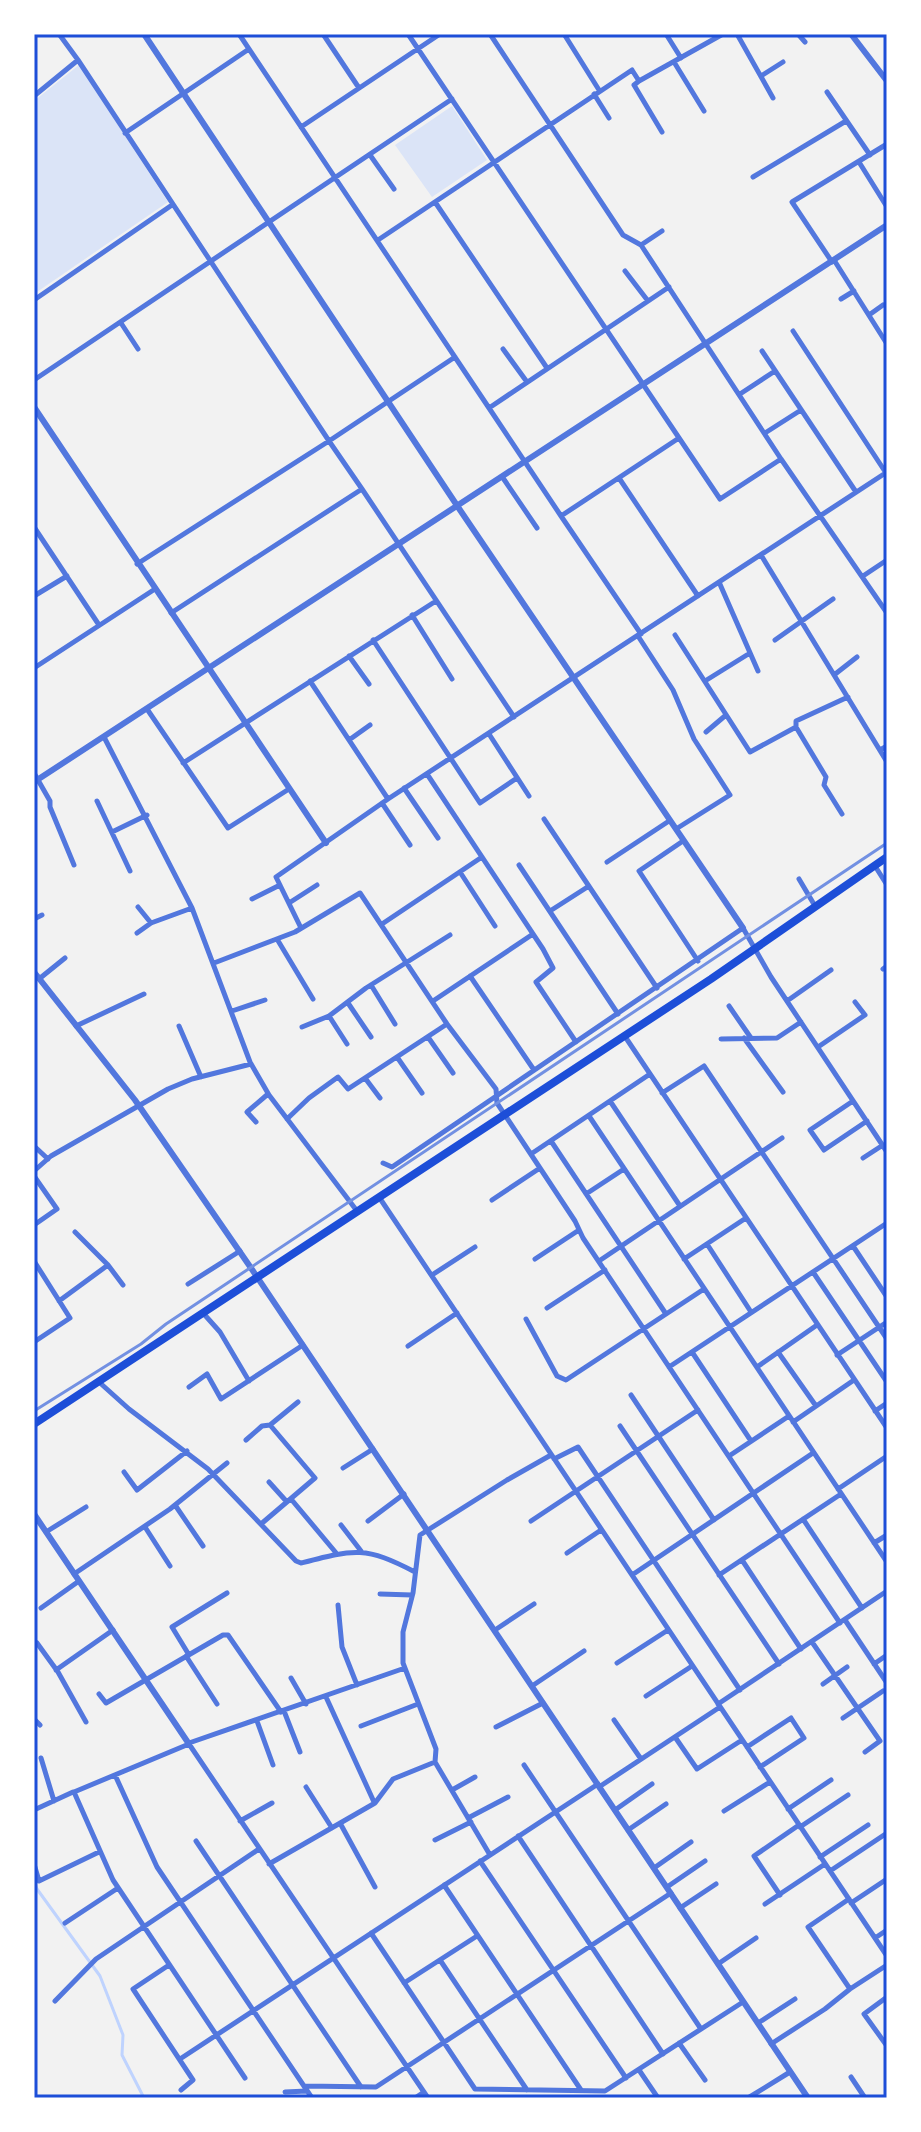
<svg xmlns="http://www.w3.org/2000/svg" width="921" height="2132" font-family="Helvetica,sans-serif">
  <rect width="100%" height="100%" fill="#f2f2f2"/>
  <path fill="#dbe4f7" d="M79,65L168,202L34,294V101Z
    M452,106L487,160L432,197L395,145Z"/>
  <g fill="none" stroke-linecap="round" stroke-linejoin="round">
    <path stroke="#bfd3fe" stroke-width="3" d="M34,1881L37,1889L100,1976L123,2035L122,2055L144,2098"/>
    <path stroke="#5277de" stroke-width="5" d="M59,34L78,60
      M239,34L489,408L669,287
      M323,34L359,88
      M408,34L720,499L781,459
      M490,34L623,235L641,245L781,459L887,613
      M564,34L599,90
      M666,34L681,58
      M737,34L773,98
      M798,34L805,42
      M674,62L704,111
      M761,76L783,62
      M639,81L634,85L662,132
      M827,92L870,155
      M594,94L609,118
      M34,96L78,60L329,441L455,357
      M301,127L440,34
      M125,133L249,49
      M370,155L394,189
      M859,162L887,207
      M753,177L846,121
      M435,202L547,368
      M378,240L632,70L639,81L723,34
      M641,245L662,231
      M834,260L887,344
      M832,262L792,202L887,144
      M625,271L648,301
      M841,299L854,291
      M34,300L172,205
      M869,315L883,305
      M121,323L138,349
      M793,331L886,473
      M503,349L527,382
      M762,351L856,492
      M34,380L452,99
      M740,394L775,371
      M489,408L561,516
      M765,433L801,410
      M503,478L537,528
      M619,478L698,596
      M362,489L514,717
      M34,527L99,625
      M761,555L887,762
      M137,564L329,441L362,489L171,613
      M863,576L887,560
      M719,582L758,671
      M34,596L67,576
      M412,615L452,679
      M641,634L561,516L679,438
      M675,635L750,752L796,727L826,777L824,785L842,814
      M638,636L673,690L694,739L730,795L676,829
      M373,640L480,803L517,778
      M775,640L833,599
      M349,656L369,684
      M34,668L155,589
      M834,675L857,657
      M310,681L388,799
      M705,681L750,653
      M147,709L228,828L289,789
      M796,727V721L848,697
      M706,732L726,715
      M489,734L529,796
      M104,737L192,908L250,1062L269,1095L357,1211
      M349,740L370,725
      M880,750L887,746
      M183,763L436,601
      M34,773L50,801V807L74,865
      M427,774L543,949L553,968L536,982L576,1042
      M404,788L438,838
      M97,801L130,871
      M382,803L410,845
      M544,819L657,988
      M112,832L147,815
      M683,841L639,871L698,961
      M607,862L669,821
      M519,865L618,1014
      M875,866L887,885
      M460,872L495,926
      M799,879L815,906
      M252,899L280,885
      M289,903L317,885
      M138,907L151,923
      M550,911L589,886
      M34,919L42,915
      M382,924L482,857
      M301,928L276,877L388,799L887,472
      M137,933L151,923L192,908
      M277,939L313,999
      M214,963L295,932L360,893L447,1024L496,1089L497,1103L575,1221L583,1238L840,1623
      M883,969L887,966
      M470,976L534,1070
      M39,979L65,958
      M371,985L395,1024
      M433,1001L533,934
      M787,1001L831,970
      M348,1003L371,1037
      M729,1006L751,1038
      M232,1011L265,1000
      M329,1016L347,1044
      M76,1026L144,994
      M179,1026L201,1077
      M302,1027L329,1016L366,988L450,935
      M624,1035L887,1428
      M428,1037L453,1073
      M744,1038L783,1092
      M721,1039L777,1038L801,1022
      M818,1047L865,1015L855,1002
      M397,1057L422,1093
      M365,1078L380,1098
      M662,1093L704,1066L887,1339
      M610,1101L680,1206
      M853,1101L810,1130L824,1150L867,1121
      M589,1116L887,1562
      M287,1119L309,1098L338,1077L348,1089L447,1024
      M256,1122L247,1112L268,1094
      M551,1141L666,1314
      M34,1146L48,1159
      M531,1154L650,1074
      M863,1158L883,1145
      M383,1163L392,1167L743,928L771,977L887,1152
      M34,1171L51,1156L168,1089L192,1079L251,1064
      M34,1176L57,1209L34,1225
      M586,1194L624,1169
      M379,1197L887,1956
      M492,1200L540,1168
      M75,1232L108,1265L123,1285
      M707,1244L751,1312
      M853,1246L887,1297
      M535,1259L579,1230
      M684,1259L746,1218
      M34,1261L70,1318L34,1342
      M599,1261L782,1138
      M813,1272L887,1382
      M432,1275L475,1247
      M188,1284L240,1251
      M59,1301L108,1265
      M547,1308L605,1270
      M203,1313L220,1332L249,1381
      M526,1319L557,1376L566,1380L704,1289
      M408,1346L457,1313
      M692,1352L751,1441
      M778,1352L816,1406
      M837,1355L887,1322
      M669,1367L887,1223
      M757,1367L817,1325
      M99,1382L129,1409L208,1469L296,1561L301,1563C355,1549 365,1546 415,1572
      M189,1387L207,1374L221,1399L303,1345
      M631,1395L714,1520
      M875,1411L887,1403
      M793,1422L854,1380
      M620,1426L779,1664
      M246,1440L262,1426L270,1425
      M729,1456L789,1416
      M554,1459L578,1447L740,1690
      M343,1468L373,1449
      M124,1472L137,1490L187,1451
      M269,1482L287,1502
      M838,1489L887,1456
      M291,1499L337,1554
      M175,1505L203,1546
      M803,1519L862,1608
      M368,1521L404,1494
      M531,1521L698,1410
      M261,1524L315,1478L270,1425L298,1402
      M341,1525L361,1551
      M145,1527L170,1566
      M46,1532L86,1507
      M874,1543L887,1535
      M567,1553L601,1530
      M742,1560L801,1649
      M74,1574L170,1509L227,1463
      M632,1575L813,1453
      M719,1575L841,1494
      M380,1594L412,1595
      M338,1605L342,1647L357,1685
      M41,1608L79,1581
      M845,1620L887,1683
      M495,1630L534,1604
      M812,1642L880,1741L865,1752
      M37,1643L58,1672L86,1722
      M189,1655L172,1627L227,1593
      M186,1656L217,1704
      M617,1663L668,1630
      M874,1664L887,1655
      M56,1670L113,1630
      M291,1678L306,1704
      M823,1684L847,1667
      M532,1686L584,1651
      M99,1694L106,1703L223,1635H228L281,1712
      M646,1696L692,1666
      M326,1697L374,1802
      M718,1704L887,1591
      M284,1711L300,1752
      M843,1718L883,1691
      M34,1719L40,1725
      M614,1720L641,1759
      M257,1721L273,1765
      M361,1726L418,1704
      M496,1727L543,1703
      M675,1737L697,1769L742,1740
      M189,1743L405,1668
      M747,1747L791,1718L804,1738L760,1767
      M41,1758L54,1801
      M435,1762L490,1855
      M524,1765L701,2029
      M115,1775L157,1867L312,2098
      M306,1787L332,1828
      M599,1787L720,1707
      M452,1790L475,1777
      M788,1809L831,1780
      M34,1810L73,1792
      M615,1810L652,1784
      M724,1811L770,1782
      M468,1818L508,1797
      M240,1821L272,1803
      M340,1823L375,1887
      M800,1827L848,1795
      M628,1830L666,1804
      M518,1836L663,2054
      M435,1840L471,1822
      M196,1841L361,2087
      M820,1857L868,1825
      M480,1861L626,2078
      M34,1864L39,1881L99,1852
      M269,1864L375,1803L393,1779L435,1762L436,1749L403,1663V1632L413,1593L420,1535L507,1480L551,1455
      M654,1868L691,1842
      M830,1871L887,1833
      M444,1885L581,2090
      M667,1887L705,1861
      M780,1895L754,1856L799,1825
      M849,1899L808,1927L850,1989L887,1965
      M851,1903L887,1879
      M765,1904L825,1864
      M680,1908L716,1884
      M65,1923L118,1888
      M371,1933L475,2089L605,2091L743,2002
      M875,1938L887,1930
      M440,1960L527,2090
      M718,1964L756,1938
      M169,1965L133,1989L193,2080L181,2090
      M404,1983L477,1936
      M887,1997L864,2014L887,2046
      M55,2001L96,1959L259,1849
      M758,2023L795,1999
      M679,2043L705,2080
      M771,2044L825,2009L850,1989
      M180,2059L598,1784
      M639,2070L658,2098
      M851,2077L865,2098
      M245,2078L113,1880L74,1792L189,1744L428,2098
      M305,2086L376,2087L671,1893
      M285,2092L307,2091
      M415,2098L424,2092
      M748,2098L790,2072"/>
    <path stroke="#5277de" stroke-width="6" d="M144,34L458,507L743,928
      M851,34L887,81
      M34,407L326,843
      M34,782L887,225
      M34,972L135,1100L251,1268L808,2098
      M34,1514L189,1744"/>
    <path stroke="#1d4ed8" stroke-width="8" d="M34,1424L711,979L887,857"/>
    <path stroke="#7290e2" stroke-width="3" d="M34,1411L141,1344L166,1324L887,843"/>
  </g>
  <rect width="921" height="2132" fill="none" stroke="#ffffff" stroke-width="72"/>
  <rect x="36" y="36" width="849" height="2060" fill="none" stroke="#1d4ed8" stroke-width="3"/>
</svg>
